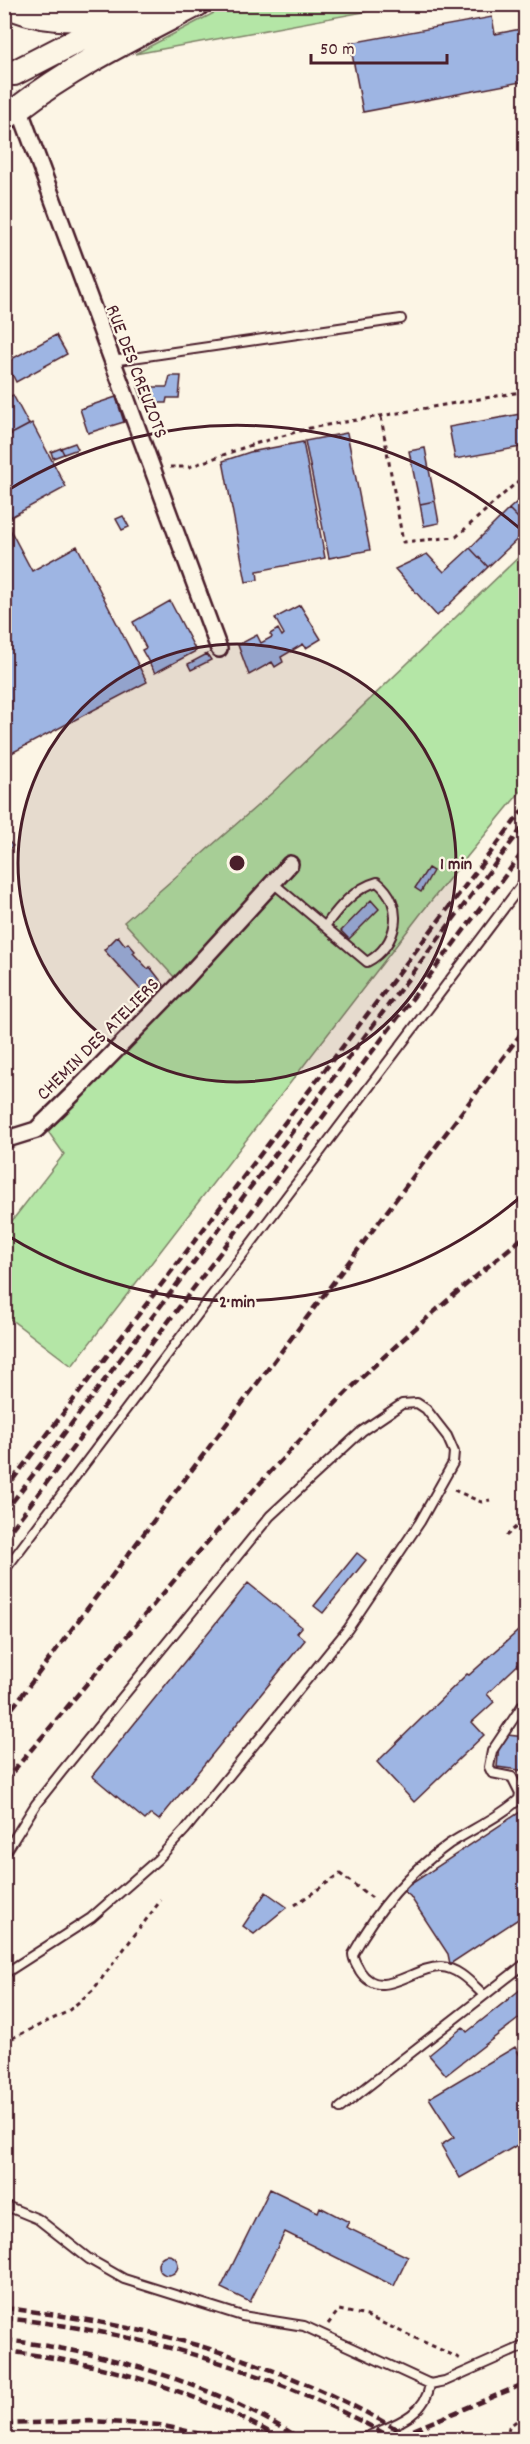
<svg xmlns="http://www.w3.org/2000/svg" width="530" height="2444" font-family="Dekko,sans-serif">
  <rect width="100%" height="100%" fill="#fcf5e5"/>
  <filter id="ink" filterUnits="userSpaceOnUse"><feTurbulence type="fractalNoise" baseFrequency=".0167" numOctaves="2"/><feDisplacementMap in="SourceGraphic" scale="12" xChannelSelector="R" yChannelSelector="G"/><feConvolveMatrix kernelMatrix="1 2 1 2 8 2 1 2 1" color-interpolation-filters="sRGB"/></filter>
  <g filter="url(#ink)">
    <path fill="#b4e6a6" stroke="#7f8268" stroke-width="1.5" d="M231,4H402V5L135,54Z
      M525,551V786L422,912L72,1366L5,1315L4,1231L64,1154L47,1130L185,989L124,922L273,792Z"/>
    <path fill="#9eb5e3" stroke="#4a1f2b" stroke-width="1.5" d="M492,17L495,34L526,28V81L363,112L350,43Z
      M56,335L67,354L16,382L6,362Z
      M170,376H181L179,398H167L166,403H144L138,387H167Z
      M13,395L29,425L4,438V399Z
      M116,397L124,422L88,433L80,409Z
      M526,413V446L455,459L449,427Z
      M32,423L66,487L5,520L32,571L77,546L147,682L4,757V438Z
      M347,433L370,550L329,558L305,441Z
      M303,442L325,558L257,571L258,580L246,582L223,461L250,452Z
      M75,443L78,449L64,454L61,448Z
      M61,448L64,454L53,458L51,452Z
      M425,448L435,501L420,504L409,451Z
      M526,494V526L509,509Z
      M435,501L439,523L424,526L420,504Z
      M509,509L526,526V531L488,567L470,548Z
      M123,516L129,527L122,530L116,519Z
      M470,548L488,567L437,616L395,569L427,554L444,572Z
      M170,601L196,651L155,673L142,650L146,648L133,622Z
      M300,605L321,639L306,648L303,644L281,657L283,662L275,667L272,662L249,675L238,645L257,635L261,643L272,637L270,634L278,629L282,636L284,634L275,618Z
      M207,654L211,660L191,670L188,664Z
      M4,837L13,846L4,853Z
      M428,868L433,871L421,892L415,888Z
      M371,900L379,909L349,939L341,931Z
      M118,936L125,945L128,943L135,951L133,953L148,969L150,967L164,985L149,999L104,950Z
      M357,1553L366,1560L323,1613L314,1606Z
      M248,1583L302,1627L297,1633L305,1640L159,1820L151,1814L145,1820L92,1776Z
      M526,1624V1657L487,1694L494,1702L472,1722L484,1735L414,1802L377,1762L467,1674L469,1675Z
      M507,1735L526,1737V1771L497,1767L499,1744Z
      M526,1808V1914L450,1964L448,1954L410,1896L402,1890Z
      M266,1892L287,1907L254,1934L243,1926Z
      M526,1985V2013L446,2075L429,2055L463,2027L467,2032Z
      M515,2047L526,2065V2140L460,2178L441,2145L454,2137L429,2098Z
      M270,2189L318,2212L320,2207L349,2222L346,2227L408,2257L394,2286L285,2232L250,2302L221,2288Z
      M158 2265a10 10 0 1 1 20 0a10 10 0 1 1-20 0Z"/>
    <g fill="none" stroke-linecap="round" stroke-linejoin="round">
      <defs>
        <path id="service" d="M112,361L401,319
          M273,883L367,962C398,946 406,904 377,882C355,888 339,907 326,925
          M4,1571L526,879
          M4,1855L36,1804L63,1770L270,1516L362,1431L402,1404L417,1403L426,1409L447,1436L454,1452L453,1463L420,1522L348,1629L185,1830L158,1859L91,1918L4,1974
          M484,1995C472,1984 459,1968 441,1967C413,1966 381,2003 360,1971C357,1965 353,1960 353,1954C377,1910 408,1873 449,1844C472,1829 500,1817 519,1799L520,1793L512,1777L492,1773L489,1767L492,1751L526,1700
          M340,2108L526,1963
          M4,2205L38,2219L89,2259L124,2279L242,2316L304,2326L430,2384L445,2381L526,2345
          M360,2440C388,2426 425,2419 430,2384"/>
        <path id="minor" d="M19,108L219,649
          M4,1140L36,1130L77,1090L186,978L290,864"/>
        <path id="secondary" d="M4,121L19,108"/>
        <path id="primary" d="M5,4C39,22 76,19 113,17
          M14,73L148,4
          M19,108C73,66 136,36 197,4"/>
      </defs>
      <use href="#service" stroke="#4a1f2b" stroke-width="12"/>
      <use href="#minor" stroke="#4a1f2b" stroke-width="20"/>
      <use href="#secondary" stroke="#4a1f2b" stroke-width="26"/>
      <use href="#primary" stroke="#4a1f2b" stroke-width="28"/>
      <path stroke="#4a1f2b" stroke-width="3" stroke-dasharray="4.5 4.5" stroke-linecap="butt" d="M381,417L403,542L456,537L526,474
        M170,467H189L251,445L310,428L526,391
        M454,1490L481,1502L490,1500
        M506,1536L526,1518
        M295,1905L340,1874L375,1900
        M4,2042L67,2012L93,1990L161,1900
        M328,2324L339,2310L367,2316L461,2359
        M507,2440L509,2427L526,2413"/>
      <use href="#service" stroke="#fcf5e5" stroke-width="8"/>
      <use href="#minor" stroke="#fcf5e5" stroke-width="15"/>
      <use href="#secondary" stroke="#fcf5e5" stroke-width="21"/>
      <use href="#primary" stroke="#fcf5e5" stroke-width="24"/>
      <path stroke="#4a1f2b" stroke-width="4.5" stroke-dasharray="9 4.5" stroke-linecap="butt" d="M4,1491L526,806
        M4,1513L526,823
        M4,1539L526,848
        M4,1719L526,1027
        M4,1782C112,1655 216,1525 332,1407C393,1345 459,1290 526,1235
        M4,2308C153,2325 286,2362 415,2440
        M4,2318C143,2332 274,2371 396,2440
        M4,2340C110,2352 213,2384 303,2440
        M4,2351C104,2362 196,2391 284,2440
        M4,2424L91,2421L159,2425L229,2440
        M401,2435L526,2383"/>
    </g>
  </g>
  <circle cx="237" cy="863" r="219" fill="#4a1f2b" fill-opacity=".12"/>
  <g fill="none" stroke="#4a1f2b" stroke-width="3">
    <circle cx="237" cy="863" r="219"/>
    <path d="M524 1194A438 438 0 0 1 5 1234M5 492A438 438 0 0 1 524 532"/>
  </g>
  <g text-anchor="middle" stroke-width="4.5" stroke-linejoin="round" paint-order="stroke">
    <g font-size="20" fill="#4a1f2b" stroke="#fcf5e5">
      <text transform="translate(138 371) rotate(69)" y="7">RUE DES CREUZOTS</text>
      <text transform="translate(97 1038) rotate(-45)" y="7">CHEMIN DES ATELIERS</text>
    </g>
  </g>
  <circle cx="237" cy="863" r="9" fill="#4a1f2b" stroke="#fcf5e5" stroke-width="3"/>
  <g font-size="18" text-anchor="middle" font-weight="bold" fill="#4a1f2b" stroke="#fcf5e5" stroke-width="4.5" stroke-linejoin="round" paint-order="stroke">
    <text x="456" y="869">1 min</text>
    <text x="237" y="1307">2 min</text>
  </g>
  <rect width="530" height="2444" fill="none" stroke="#fcf5e5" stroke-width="24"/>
  <rect x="12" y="12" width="506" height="2420" fill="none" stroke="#4a1f2b" stroke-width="2" filter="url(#ink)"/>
  <path d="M311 54v9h136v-9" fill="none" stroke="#4a1f2b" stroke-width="3"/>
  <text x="320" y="54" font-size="18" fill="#4a1f2b" stroke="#fcf5e5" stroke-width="4.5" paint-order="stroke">50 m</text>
</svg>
